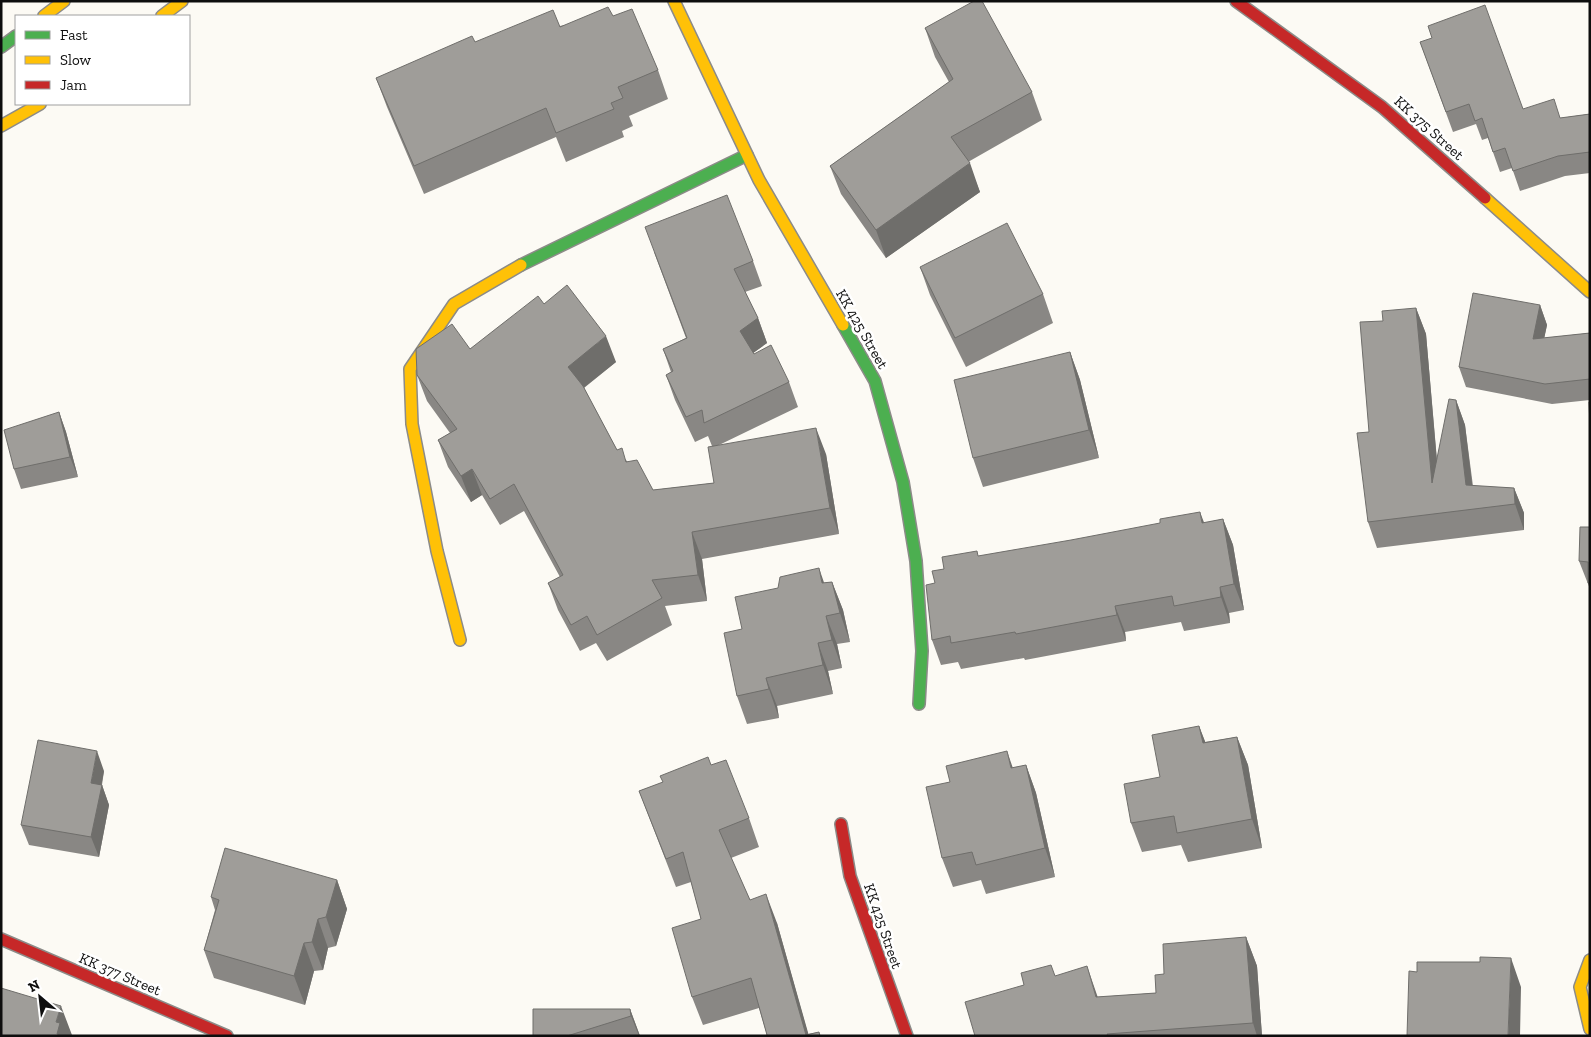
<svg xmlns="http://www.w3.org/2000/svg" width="1591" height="1037" font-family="'Zilla Slab',serif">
  <rect width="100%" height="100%" fill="#fcfaf4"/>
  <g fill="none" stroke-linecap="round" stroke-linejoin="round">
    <defs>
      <path id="fast" d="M1,47L16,36
        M521,265L747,155
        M843,325L875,381L903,482L916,561L922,651L919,704"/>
      <path id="slow" d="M674,1L759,180L843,325
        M44,16L64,1
        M162,16L182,1
        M1,126L40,104
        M1485,198L1590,292
        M460,640L437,551L412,424L410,369L454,304L521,265
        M1590,960L1580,987L1590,1029"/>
      <path id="jam" d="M1236,1L1382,107L1485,198
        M841,824L850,876L907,1036
        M1,939L227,1036"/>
    </defs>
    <use href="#fast" stroke="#8c8b88" stroke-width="14"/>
    <use href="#slow" stroke="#8c8b88" stroke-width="14"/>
    <use href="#jam" stroke="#8c8b88" stroke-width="14"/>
    <use href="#fast" stroke="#4caf50" stroke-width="11"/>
    <use href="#slow" stroke="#ffc107" stroke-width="11"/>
    <use href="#jam" stroke="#c62828" stroke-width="11"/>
  </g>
  <path fill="#898784" d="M613,16L658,70L668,99L629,116L633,126L622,131L624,137L566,162L556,137L424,194L387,107L376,78L475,42Z
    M925,28L1032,92L1042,120L968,162L980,192L886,258L841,194L830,166L949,82L935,57Z
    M1420,42L1523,109L1560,118L1590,114V173L1565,176L1520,191L1512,168L1500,172L1488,138L1482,140L1476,124L1453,132Z
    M654,252L753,261L762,286L745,292L758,318L767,343L753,353L789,382L798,407L717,446L826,454L839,534L702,559L707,601L665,606L672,625L607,661L596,643L580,651L558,610L548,583L560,577L524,511L500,525L482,495L471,502L448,467L438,440L450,433L427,401L417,375L470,349L544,304L616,362L584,388L617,450L653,490L714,483L712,446L708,436L695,442L675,400L666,375L671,372L663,349L686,338Z
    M920,267L1043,294L1053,323L966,367L930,295Z
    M1540,305L1547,325L1544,338L1590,333V400L1552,404L1466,387L1459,367Z
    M1416,308L1426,334L1437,460L1456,400L1465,425L1473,486L1514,488L1524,513V530L1377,548L1368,522L1369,432L1383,321Z
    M1070,352L1080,380L1099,458L983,487L973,458Z
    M59,412L66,432L78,477L21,489L14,469Z
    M1223,519L1233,545L1244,610L1229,613L1230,623L1184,631L1181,622L1125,632L1126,641L1025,660L1024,658L961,669L958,662L941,665L932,640L935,583L944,569L979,556L1204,523Z
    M1590,527V589L1579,561Z
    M832,582L843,610L850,642L837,644L842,668L828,671L833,694L777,706L779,718L747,724L737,696L742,629L824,583Z
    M1199,726L1205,742L1237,737L1248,765L1262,848L1188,862L1181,845L1142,852L1131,823L1160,777Z
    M711,765L749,818L759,847L731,858L750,900L777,923L808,1034L819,1032L820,1036H765L767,1035L759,1008L703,1025L692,997L701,919L691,882L676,887L639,791Z
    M1026,765L1036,793L1055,877L986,894L981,880L953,887L942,858L1013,768Z
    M104,771L102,785L109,805L99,857L29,845L21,825Z
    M337,880L347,909L336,946L328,948L323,970L314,971L305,1005L214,978L204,950L215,910L211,897Z
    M1246,937L1257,966L1262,1036H975L1055,976L1098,997L1156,993L1164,974Z
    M630,1009L640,1036H533Z"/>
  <path fill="#6f6e6b" d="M970,163L980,192L886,258L876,230Z
    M1540,305L1547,325L1540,359L1533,339Z
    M1416,308L1426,334L1441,509L1432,483Z
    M758,318L767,343L749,356L740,331Z
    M606,336L616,362L577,393L568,367Z
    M1070,352L1080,380L1099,458L1089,430Z
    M1456,400L1465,425L1475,509L1466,485Z
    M59,412L66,432L78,477L70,457Z
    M816,428L826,454L839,534L830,508Z
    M472,469L482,495L471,502L461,476Z
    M1514,488L1524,513V530L1515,504Z
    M1200,512L1210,538L1202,523Z
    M1223,519L1233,545L1244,610L1234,584Z
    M692,532L702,559L707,601L698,575Z
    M819,568L829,597L822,583Z
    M832,582L843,610L850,642L840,613Z
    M1220,587L1229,613L1230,623L1221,597Z
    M1115,606L1125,632L1126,641L1117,615Z
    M826,616L837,644L842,668L832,640Z
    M818,643L828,671L833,694L823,665Z
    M766,678L777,706L779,718L769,689Z
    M1199,726L1210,754L1203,743Z
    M1237,737L1248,765L1262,848L1252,819Z
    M97,751L104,771L98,803L91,783Z
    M1007,751L1017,780L1011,768Z
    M1026,765L1036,793L1055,877L1045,848Z
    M102,785L109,805L99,857L91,837Z
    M337,880L347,909L336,946L326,917Z
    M766,894L777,923L809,1036H806Z
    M318,919L328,948L323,970L312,942Z
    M1246,937L1257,966L1262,1036H1257L1253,1023Z
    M304,943L314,971L305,1005L294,976Z
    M1511,958L1521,987L1520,1036H1508Z
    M1087,966L1097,995L1106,1025L1096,997Z
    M61,1006L72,1035L71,1036H58L57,1034L56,1022Z
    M630,1009L640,1036H639L631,1016Z"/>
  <path fill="#9f9d99" stroke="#6f6e6b" d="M974,1H982L1032,92L951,137L970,163L876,230L830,166L953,79L925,28Z
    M1485,5L1523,109L1554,99L1560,118L1590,114V152L1558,156L1513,171L1505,148L1493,152L1482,118L1475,121L1469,104L1446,112L1420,42L1432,38L1428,26Z
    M608,7L613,16L632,9L658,70L618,87L623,98L611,103L614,109L556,133L546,108L414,166L376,78L472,36L475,42L553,10L560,27Z
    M727,195L753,261L734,269L758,318L740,331L754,354L771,345L789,382L704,423L702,410L686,417L666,375L673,371L663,349L687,338L645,227Z
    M1007,223L1043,294L955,338L920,267Z
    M567,285L606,336L568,367L583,386L617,450L622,448L626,462L637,460L653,490L714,483L708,447L816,428L830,508L692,532L698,575L652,580L662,598L597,635L587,616L571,625L548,583L563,575L514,484L490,499L472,469L461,476L438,440L457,429L417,375L416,349L452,324L470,349L538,296L544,304Z
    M1473,293L1540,305L1533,339L1590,333V379L1545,384L1459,367Z
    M1416,308L1432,483L1449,399L1456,400L1466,485L1514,488L1515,504L1368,522L1357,433L1369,432L1360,322L1383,321L1382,311Z
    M1070,352L1089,430L973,458L954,380Z
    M1590,401V426L1589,402Z
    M59,412L70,457L14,469L4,430Z
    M1200,512L1202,523L1223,519L1234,584L1220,587L1221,597L1174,606L1172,596L1115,606L1117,615L1016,634L1015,632L951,643L950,636L932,640L926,585L935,583L932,571L944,569L942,557L977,551L978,556L1071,540L1160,523V519Z
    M1580,527H1590V583H1588V562L1579,561Z
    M819,568L822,583L832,582L840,613L826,616L832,640L818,643L823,665L766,678L769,689L737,696L724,633L742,629L735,597L778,588L780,577Z
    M1199,726L1203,743L1237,737L1252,819L1177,833L1174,816L1131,823L1124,784L1160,777L1152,735Z
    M38,740L97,751L91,783L102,785L91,837L21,825Z
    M1007,751L1011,768L1026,765L1045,848L976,865L972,852L942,858L926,787L950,782L946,766Z
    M708,757L711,765L726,760L749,818L719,830L750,900L766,894L806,1035L819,1032L820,1036H765L767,1035L751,978L692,997L672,928L701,919L683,852L666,859L639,791L663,782L660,776Z
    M225,848L337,880L326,917L318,919L312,942L304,943L294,976L204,950L219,900L211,897Z
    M1246,937L1253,1023L1107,1034L1108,1036H975L965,1002L1024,985L1021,973L1051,965L1055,976L1087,966L1096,997L1156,993L1155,975L1164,974L1163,944Z
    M1480,957L1511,958L1508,1036H1407L1409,971L1417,972V962H1480Z
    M1,988L61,1006L56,1022L60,1023L57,1034L63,1036H1Z
    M533,1009H630L631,1016L567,1036H533Z"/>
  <g text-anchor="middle" stroke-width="5" stroke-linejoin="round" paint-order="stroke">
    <g font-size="15" fill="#0e0e0e" stroke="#fff">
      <text transform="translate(1429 128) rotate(42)" y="5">KK 375 Street</text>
      <text transform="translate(862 329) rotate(60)" y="5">KK 425 Street</text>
      <text transform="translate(883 926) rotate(71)" y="5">KK 425 Street</text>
      <text transform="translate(120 974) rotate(23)" y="5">KK 377 Street</text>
    </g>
  </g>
  <rect width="1591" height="1037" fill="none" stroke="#0e0e0e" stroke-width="5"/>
  <rect x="15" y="15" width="175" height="90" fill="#ffffff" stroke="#9f9f9f"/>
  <rect x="25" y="31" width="25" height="8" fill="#4caf50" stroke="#9f9f9f"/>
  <text x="60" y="40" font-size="15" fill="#0e0e0e">Fast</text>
  <rect x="25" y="56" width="25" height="8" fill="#ffc107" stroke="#9f9f9f"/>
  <text x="60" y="65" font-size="15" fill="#0e0e0e">Slow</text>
  <rect x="25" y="81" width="25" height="8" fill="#c62828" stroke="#9f9f9f"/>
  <text x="60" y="90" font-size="15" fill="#0e0e0e">Jam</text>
  <g transform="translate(40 997) rotate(332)" stroke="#ffffff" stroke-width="4" paint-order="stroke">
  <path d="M0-4L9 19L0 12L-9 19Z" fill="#0e0e0e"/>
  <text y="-8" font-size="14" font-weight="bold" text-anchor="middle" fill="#0e0e0e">N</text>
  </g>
</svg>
